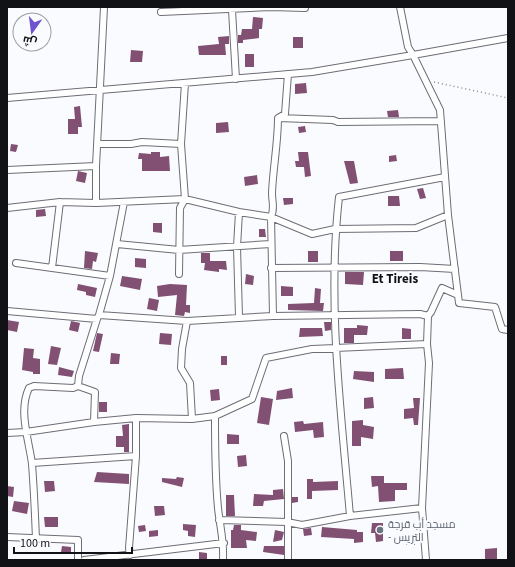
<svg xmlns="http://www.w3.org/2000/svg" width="515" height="567" font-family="'Source Sans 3',Cairo,sans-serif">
  <rect width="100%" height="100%" fill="#fafbfe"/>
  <path fill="#815073" d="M253,17L263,18L262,29H259V38L243,40V43H238V35H241L242,29H252Z
    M229,36V44H225L226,55H199L198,46L219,44L218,37Z
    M293,37H303V48H293Z
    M131,50L143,51L142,62H130Z
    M245,54H254V67H245Z
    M306,83L307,93L295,94V84Z
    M80,106L82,127H78V134H68V119H75L74,107Z
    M398,110L399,117H388L387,111Z
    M228,122L229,132L216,133V123Z
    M305,126L306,132L299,133L298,127Z
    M11,144L18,145L16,152L10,151Z
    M151,152H160V157L169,156L170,171H142V159H138L139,153L151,154Z
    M298,152H308L311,176L305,177L304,167H296L295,161H299Z
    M396,155L397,161L389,162V156Z
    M344,161H354L358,183L350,184Z
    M78,171L87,173L85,183L76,181Z
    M257,175L258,184L245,186L244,177Z
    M423,188L426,198L420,199L417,189Z
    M388,196H399L400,206H388Z
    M283,198H293V204L284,205Z
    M45,209L46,216L36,217V210Z
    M153,223H162V233L153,232Z
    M259,229H265L266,237H259Z
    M85,251L98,253L96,262L93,261L92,269L84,268Z
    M308,251H318V262H308Z
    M390,251H403V261H390Z
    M201,253H210V261H226L227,270L219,269V272L204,270L205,263H201Z
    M135,258L146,259V268L135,267Z
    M345,272H364L363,285L345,284Z
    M246,274L254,276L253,285L245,284Z
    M122,276L142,279L140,290L120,286Z
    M78,284L97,288L95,297L86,295V292L77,290Z
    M170,284L187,285L186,305H190V313L185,312L184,316L175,315L177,295L158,297L157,286Z
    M281,286L293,287V296H281Z
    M315,288L321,289L320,303H324L323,311L288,310V304L314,303Z
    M149,298L159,300L157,311L147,309Z
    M7,320L19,322L17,332L7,330Z
    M71,321L80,323L78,332L69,330Z
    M324,322H331V330L325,331Z
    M357,325L368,326L367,335H354V343H344V328H357Z
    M300,328H322L323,336L299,337Z
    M402,328L411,329V339H402Z
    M97,333L103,334L99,352L93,351Z
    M160,333L172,334L171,345L159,344Z
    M51,346L61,348L57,365L48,364Z
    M24,348L34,349L33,358L40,359V374H33V372L22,370Z
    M111,353L120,354L119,364H110Z
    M221,356H227V365H221Z
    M59,367L74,371L72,377L58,375Z
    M403,368L404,379H385V369Z
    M354,371L374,372V382L353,379Z
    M292,388L293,398L276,400L277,391Z
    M219,389L220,400L211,401L210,390Z
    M261,397L273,399L269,425L257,423Z
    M373,397L374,408L364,409V398Z
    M413,398H420L418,425H414L413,418L404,419V409L414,408Z
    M99,402H107V412H99Z
    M363,420V425L374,427L373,439L361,437V446H352V421Z
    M303,421L304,424L323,422L324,437L314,438L313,430L295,432L294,422Z
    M129,424V452H124V447H116V436H123L122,425Z
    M227,434L239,435V444H227Z
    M246,455L247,466L238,467L237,456Z
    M97,472L129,474V484L94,482Z
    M371,476H384V483H407V490H395V501L379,502L378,486L372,487Z
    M177,477L184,478L182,487L162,482V478L176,479Z
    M307,479H313V482L338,481V490L312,491V499H307Z
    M44,481H54L55,491L45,492Z
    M7,486L14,487L13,497L7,496Z
    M283,489L284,499L264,501L263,506H253L254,494L273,495V490Z
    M226,495H234L235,516H226Z
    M292,497H298V502L292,503Z
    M14,501L29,503L27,514L12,511Z
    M154,506H164L165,515L155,516Z
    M44,517H58V527H45Z
    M372,523H383V541L376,542L375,533H371Z
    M183,524L196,525L195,537L188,536V531L183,530Z
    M145,525L146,531L139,532L138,526Z
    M234,525H241V530L257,532L256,541L246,540L247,548H231V530H233Z
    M322,527L357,530V532H363V542L354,543V539L321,537Z
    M311,528L312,535L304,536L303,529Z
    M158,530V536L149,537V531Z
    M275,530L284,532L282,540L273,542Z
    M406,538H415V545H406Z
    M62,546L71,547V553L61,552Z
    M264,546H284V555L263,552Z
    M497,548V560H485V549Z
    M199,552L207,553V560H199Z"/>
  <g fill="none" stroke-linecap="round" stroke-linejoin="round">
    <defs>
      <path id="minor" d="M400,7L408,47L413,55L508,38
        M232,10L236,79
        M161,12L271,7L305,8
        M7,98L312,72L413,55L440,110L448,215L416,228L335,229L312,234L271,217L239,212L185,199L96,203L60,202L7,208
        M279,118L333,120L338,122L441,121
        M97,144H131L142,142L181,144
        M7,170L96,166
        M96,203V166L104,7
        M239,212L237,247L239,317
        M448,215L459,303L495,307L502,329L508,330
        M117,244L179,250L271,244
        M16,263L110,276
        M52,268L60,202
        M271,268L420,267L455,269
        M179,274L180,208L185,199L181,144L185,83
        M7,311L97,319L99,315L187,321L273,316L420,314L428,316
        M99,315L110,276L124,202
        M273,316L271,217C275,209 272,202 272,193C273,168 278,143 278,118L285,114L288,74
        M187,321L182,349L181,368L190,383L192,419
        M78,386L79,376L97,319
        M215,416C215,447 215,477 218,508C220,527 224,540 223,560
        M7,433L26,432L94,422L136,418L192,419L215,416L252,399L266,358L312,349L427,344
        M284,436L288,461V560
        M32,463L136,456
        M350,516C341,410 327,304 339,197L445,177
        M219,520L287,522L302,525L350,516L422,508
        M7,537L78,540V560
        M36,539C35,514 34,489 32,464C29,440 18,411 29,388L34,386L73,388L78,386L95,392L94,422
        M130,555L129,548L136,456V418
        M84,560L224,543
        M426,560L422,508L429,363L427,344L428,316L431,312L442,288L458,295"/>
    </defs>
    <use href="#minor" stroke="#6c6e75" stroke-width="8"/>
    <path stroke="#8a8b8e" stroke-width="1.5" stroke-dasharray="1 3" stroke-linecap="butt" d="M434,82L508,98"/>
    <use href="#minor" stroke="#fff" stroke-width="6"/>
  </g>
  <circle fill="#6b7280" stroke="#fafbfe" stroke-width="1.5" cx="380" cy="530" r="4"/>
  <g text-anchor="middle" stroke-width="4" stroke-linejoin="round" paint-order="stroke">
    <g font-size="11" fill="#5b616d" stroke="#fafbfe" text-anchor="start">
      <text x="388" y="528">مسجد أب قرجة<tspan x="388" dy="13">- التريس</tspan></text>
    </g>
    <g font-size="13" font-weight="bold" fill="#111215" stroke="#fafbfe">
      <text x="395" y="283">Et Tireis</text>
    </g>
  </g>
  <rect width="515" height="567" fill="none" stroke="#111215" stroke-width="16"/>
  <g transform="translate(32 32) rotate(194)"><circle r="19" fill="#fafbfe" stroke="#9d9ea1"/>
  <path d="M0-3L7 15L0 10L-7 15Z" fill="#6e55ce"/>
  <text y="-6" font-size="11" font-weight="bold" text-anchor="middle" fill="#111215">ش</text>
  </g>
  <path d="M14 547v6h118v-6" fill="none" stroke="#111215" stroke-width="2"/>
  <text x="20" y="547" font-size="12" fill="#111215" stroke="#fafbfe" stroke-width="3" paint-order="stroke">100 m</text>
</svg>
